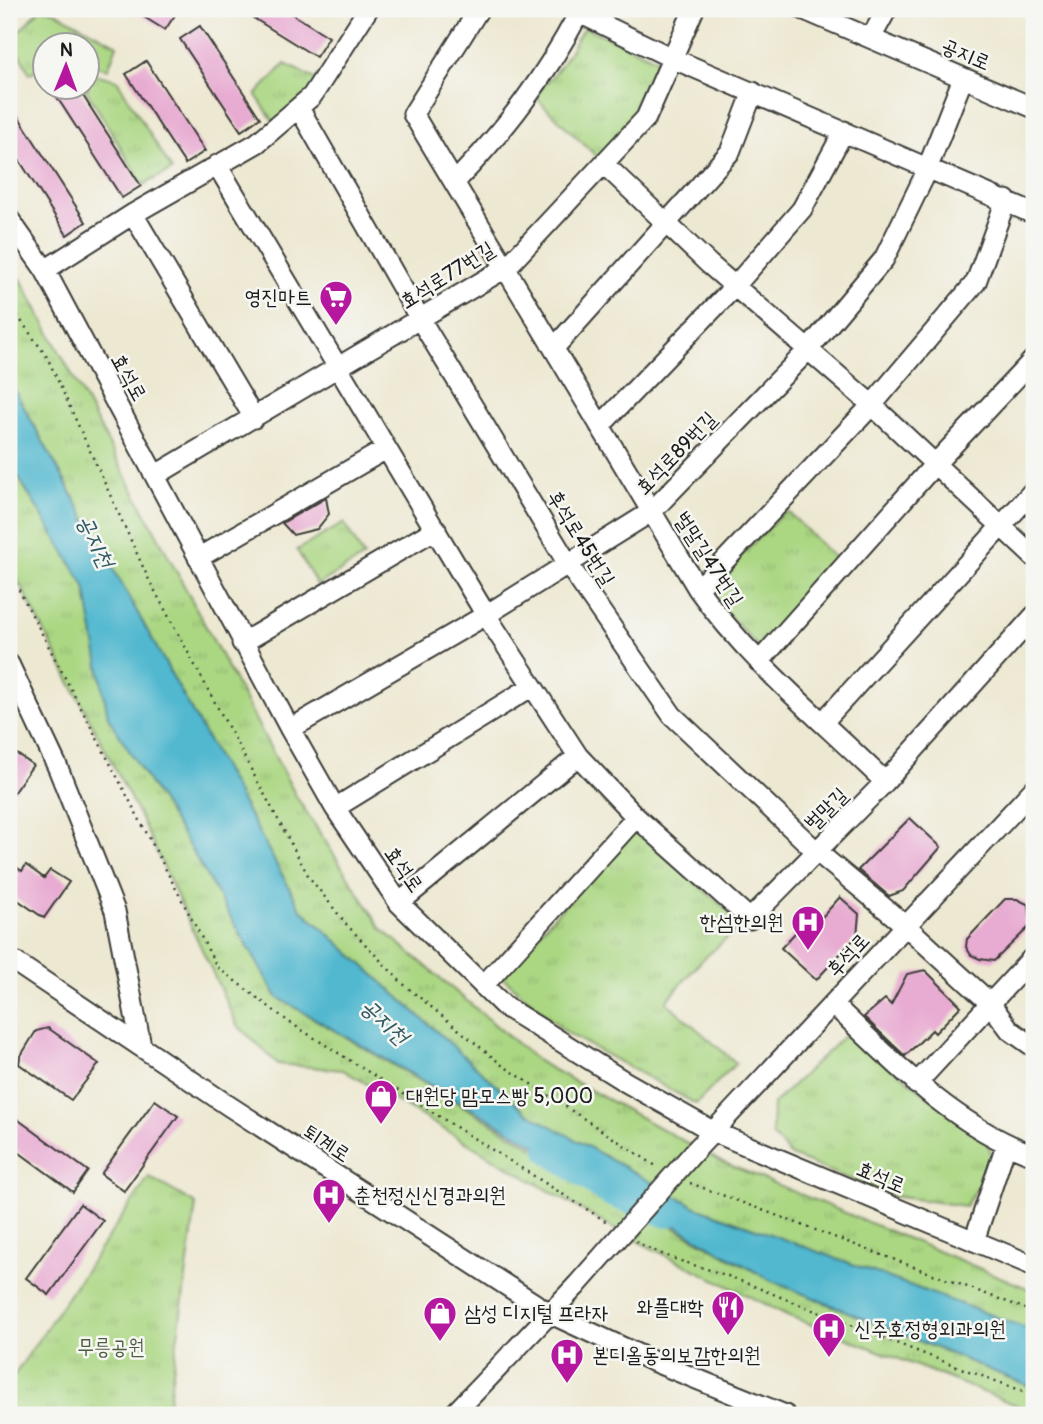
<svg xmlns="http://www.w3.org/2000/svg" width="1043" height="1424" font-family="Pangolin,'Poor Story',sans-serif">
  <defs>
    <pattern id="grass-tufts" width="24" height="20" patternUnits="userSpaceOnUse" patternTransform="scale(1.75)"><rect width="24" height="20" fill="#abd783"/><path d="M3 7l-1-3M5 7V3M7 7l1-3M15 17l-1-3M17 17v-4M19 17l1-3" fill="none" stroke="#93b871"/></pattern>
  </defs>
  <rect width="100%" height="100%" fill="#f6f6f2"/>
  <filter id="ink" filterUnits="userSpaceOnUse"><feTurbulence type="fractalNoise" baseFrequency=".0143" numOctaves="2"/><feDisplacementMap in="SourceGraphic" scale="14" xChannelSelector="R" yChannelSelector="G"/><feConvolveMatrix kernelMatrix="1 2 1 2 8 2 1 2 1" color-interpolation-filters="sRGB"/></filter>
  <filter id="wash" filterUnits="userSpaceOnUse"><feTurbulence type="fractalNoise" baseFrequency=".00686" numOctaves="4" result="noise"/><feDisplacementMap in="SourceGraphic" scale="28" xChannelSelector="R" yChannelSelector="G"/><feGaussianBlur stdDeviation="1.57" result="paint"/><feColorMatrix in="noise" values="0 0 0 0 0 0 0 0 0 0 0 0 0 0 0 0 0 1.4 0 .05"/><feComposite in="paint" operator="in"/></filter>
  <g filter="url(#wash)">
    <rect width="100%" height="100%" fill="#ede8d1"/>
    <path fill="url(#grass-tufts)" stroke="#647a50" stroke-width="2" d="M40,9H50L117,45L108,69L88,64V46H46L45,63L30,74L11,40Z
      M584,27L670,65L637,127L599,159L535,97L562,64Z
      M285,64L321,82L280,131L256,95Z
      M88,72L117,80L172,170L143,185L85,88H88Z
      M9,263L22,281L296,796L382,929L539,1062L720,1161L1034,1291V1331L696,1207L526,1112L301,909L9,380Z
      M9,462L85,586L108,717L191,849L277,997L611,1193L772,1281L1034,1388V1412L787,1315L621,1233L343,1070L278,1064L237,1025L144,825L9,563Z
      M786,510L840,563L761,650L706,591Z
      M344,523L364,557L317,585L297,550Z
      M636,831L743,924L701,961L666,1002L736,1063L696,1104L567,1033L499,974Z
      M848,1032L988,1144L994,1164L965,1206L893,1196L791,1156L772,1135L773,1104Z
      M149,1177L196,1204L167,1415H9V1383Z"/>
    <path fill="#abd783" stroke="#647a50" stroke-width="2" d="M184,1407L241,1415H183Z"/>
    <path fill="#51b8cf" stroke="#366a76" stroke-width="2" d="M9,380L301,909L526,1112L696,1207L1034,1331V1388L772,1281L277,997L191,849L108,717L85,586L9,462Z"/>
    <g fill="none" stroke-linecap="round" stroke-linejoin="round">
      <path stroke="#51b8cf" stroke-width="28" d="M550,1150L611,1193L667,1214"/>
    </g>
    <g id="blocks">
      <path fill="#e8abd2" d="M131,9H179L165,30Z
        M239,9H284L329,37L316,57Z
        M200,26L260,118L241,131L180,39Z
        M146,61L205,151L185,164L126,74Z
        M51,88H78L141,186L122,198Z
        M9,102L86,222L67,235L9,144Z
        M326,498L329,514L317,529L293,535L282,523Z
        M14,752L33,765L9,799V759Z
        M910,818L941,847L903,891L889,896L858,870Z
        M9,862L22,871L26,865L44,878L50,870L69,882L44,918L9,894Z
        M840,897L859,914L857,936L816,980L781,948L807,920L815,925Z
        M1005,899H1017L1029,905L1031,925L994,961L980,959L971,955L966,947L967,939Z
        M925,970L961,1006L935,1033L932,1030L905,1056L864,1017L885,999L891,1005L907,974Z
        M48,1028L99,1064L71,1100L19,1064L20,1057L36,1031Z
        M155,1100L178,1116L124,1191L101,1174Z
        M9,1113L88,1171L73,1192L9,1145Z
        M80,1204L103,1221L49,1295L26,1278Z"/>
    </g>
  </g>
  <g filter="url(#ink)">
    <use href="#blocks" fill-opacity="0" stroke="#3b3b37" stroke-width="2"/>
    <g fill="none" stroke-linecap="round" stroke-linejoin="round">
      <defs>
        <path id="minor" d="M479,9L413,114L698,589C750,662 821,719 885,782
          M571,9L674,59L1034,214
          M802,9L1034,108
          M871,38L887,9
          M299,108L420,319L568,564L672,715L816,851L906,926L989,1002L1010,1030L1034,1047
          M604,164L709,264L872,405L1034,557
          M217,165L486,615L578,756L636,817L750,919L885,782L1034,616
          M455,182C508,126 542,82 579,13
          M133,214L254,418
          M9,219L45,270L290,729L335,808L399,903L504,1006L624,1081L714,1132L1034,1266
          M45,270L133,214L257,143L312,96L368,9
          M554,348L730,152L753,92
          M600,426L735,286L802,209L844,131
          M156,475L507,267L646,118L694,9
          M198,558L386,449
          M698,589L872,405L976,282L1006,200
          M242,643L436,529
          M759,662L935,464L1034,359
          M9,664L58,768L115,911L141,1046
          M823,722L1034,490
          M290,729L486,615L651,512L807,351L884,259L924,177L963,78
          M335,808L531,687
          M399,903L578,756
          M9,958L229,1106L549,1313L650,1360L785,1415
          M483,986L636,817
          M833,1004C893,1062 954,1126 1034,1155
          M916,1084L1034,956
          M694,1152L1034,789
          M974,1241L1006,1145
          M453,1415L576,1286"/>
      </defs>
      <use href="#minor" stroke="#3b3b37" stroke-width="23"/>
      <path stroke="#3b3b37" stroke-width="2.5" stroke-dasharray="2 5" stroke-linecap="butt" d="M9,304L47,357L149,580L309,877L346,924L402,983L502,1065L659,1168
        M9,571L217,967L289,1022L607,1222
        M690,1183L1034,1312
        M636,1241C666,1260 703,1266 736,1279C835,1319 934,1359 1034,1395"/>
      <use href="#minor" stroke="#fff" stroke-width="19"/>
      <defs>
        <path id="minor-bridge" d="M576,1286L694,1152"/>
      </defs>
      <use href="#minor-bridge" stroke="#3b3b37" stroke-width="23" stroke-linecap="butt"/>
      <use href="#minor-bridge" stroke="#fff" stroke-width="19"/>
    </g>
  </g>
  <defs>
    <symbol id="supermarket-pin" viewBox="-11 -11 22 30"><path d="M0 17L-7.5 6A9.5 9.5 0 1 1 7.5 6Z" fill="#b5179e" stroke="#f6f6f2"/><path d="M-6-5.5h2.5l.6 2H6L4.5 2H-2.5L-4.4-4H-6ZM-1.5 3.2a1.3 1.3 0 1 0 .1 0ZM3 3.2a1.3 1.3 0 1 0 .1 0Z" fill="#fff"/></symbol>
    <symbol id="hospital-pin" viewBox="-11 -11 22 30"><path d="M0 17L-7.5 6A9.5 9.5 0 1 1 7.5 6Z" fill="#b5179e" stroke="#f6f6f2"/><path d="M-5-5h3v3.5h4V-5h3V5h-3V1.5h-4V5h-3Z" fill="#fff"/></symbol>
    <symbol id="shop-pin" viewBox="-11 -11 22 30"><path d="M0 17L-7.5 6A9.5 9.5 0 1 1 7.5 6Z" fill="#b5179e" stroke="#f6f6f2"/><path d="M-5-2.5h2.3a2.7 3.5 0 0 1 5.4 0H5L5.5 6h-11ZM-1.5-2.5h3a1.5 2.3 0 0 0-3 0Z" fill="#fff"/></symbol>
    <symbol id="restaurant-pin" viewBox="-11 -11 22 30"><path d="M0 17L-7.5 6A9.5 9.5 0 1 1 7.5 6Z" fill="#b5179e" stroke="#f6f6f2"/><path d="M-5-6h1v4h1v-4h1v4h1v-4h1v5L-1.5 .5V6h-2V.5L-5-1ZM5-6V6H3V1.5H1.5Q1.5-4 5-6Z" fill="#fff"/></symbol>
  </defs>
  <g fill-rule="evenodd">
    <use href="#supermarket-pin" x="317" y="278" width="38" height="52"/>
    <use href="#hospital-pin" x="789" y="903" width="38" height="52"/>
    <use href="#shop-pin" x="362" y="1077" width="38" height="52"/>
    <use href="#hospital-pin" x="310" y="1176" width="38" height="52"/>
    <use href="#restaurant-pin" x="709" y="1288" width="38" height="52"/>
    <use href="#shop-pin" x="421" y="1294" width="38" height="52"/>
    <use href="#hospital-pin" x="810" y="1310" width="38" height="52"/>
    <use href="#hospital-pin" x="548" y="1336" width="38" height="52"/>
  </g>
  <g text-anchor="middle" stroke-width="5" stroke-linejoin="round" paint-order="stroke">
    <g font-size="21" fill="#1c1c1c" stroke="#f6f6f2">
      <text transform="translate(966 54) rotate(23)" y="7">공지로</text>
      <text transform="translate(447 275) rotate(-32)" y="7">효석로77번길</text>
      <text transform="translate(129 377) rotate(61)" y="7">효석로</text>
      <text transform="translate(676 453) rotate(-46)" y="7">효석로89번길</text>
      <text transform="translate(581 538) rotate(58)" y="7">후석로45번길</text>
      <text transform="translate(709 559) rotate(57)" y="7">벌말길47번길</text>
      <text transform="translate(826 809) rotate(-45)" y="7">벌말길</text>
      <text transform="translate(404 869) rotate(55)" y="7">효석로</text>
      <text transform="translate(848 955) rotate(-47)" y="7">후석로</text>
      <text transform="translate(327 1143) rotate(33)" y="7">퇴계로</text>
      <text transform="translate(881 1177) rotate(23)" y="7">효석로</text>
    </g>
    <g font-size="21" fill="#1c1c1c" stroke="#f6f6f2" text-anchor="start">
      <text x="312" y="304" text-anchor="end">영진마트</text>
      <text x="784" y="929" text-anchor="end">한섬한의원</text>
      <text x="406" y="1103">대원당 맘모스빵 5,000</text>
      <text x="354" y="1202">춘천정신신경과의원</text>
      <text x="704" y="1314" text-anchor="end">와플대학</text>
      <text x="464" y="1320">삼성 디지털 프라자</text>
      <text x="854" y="1336">신주호정형외과의원</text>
      <text x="592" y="1362">본디올동의보감한의원</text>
    </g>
    <g font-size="21" fill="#4e5d40" stroke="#f6f6f2">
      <text x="111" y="1354">무릉공원</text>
    </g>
    <g font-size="23" font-style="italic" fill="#315a64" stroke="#f6f6f2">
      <text transform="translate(96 541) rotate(64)" y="8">공지천</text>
      <text transform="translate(385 1021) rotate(43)" y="8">공지천</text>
    </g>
  </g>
  <rect width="1043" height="1424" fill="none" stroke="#f6f6f2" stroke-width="35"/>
  <g transform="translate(66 66) rotate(1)"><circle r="33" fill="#f6f6f2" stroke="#9f9f9c" stroke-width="2"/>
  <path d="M0-5L12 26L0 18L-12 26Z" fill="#b5179e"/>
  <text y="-10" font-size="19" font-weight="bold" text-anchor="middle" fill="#1c1c1c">N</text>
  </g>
</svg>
